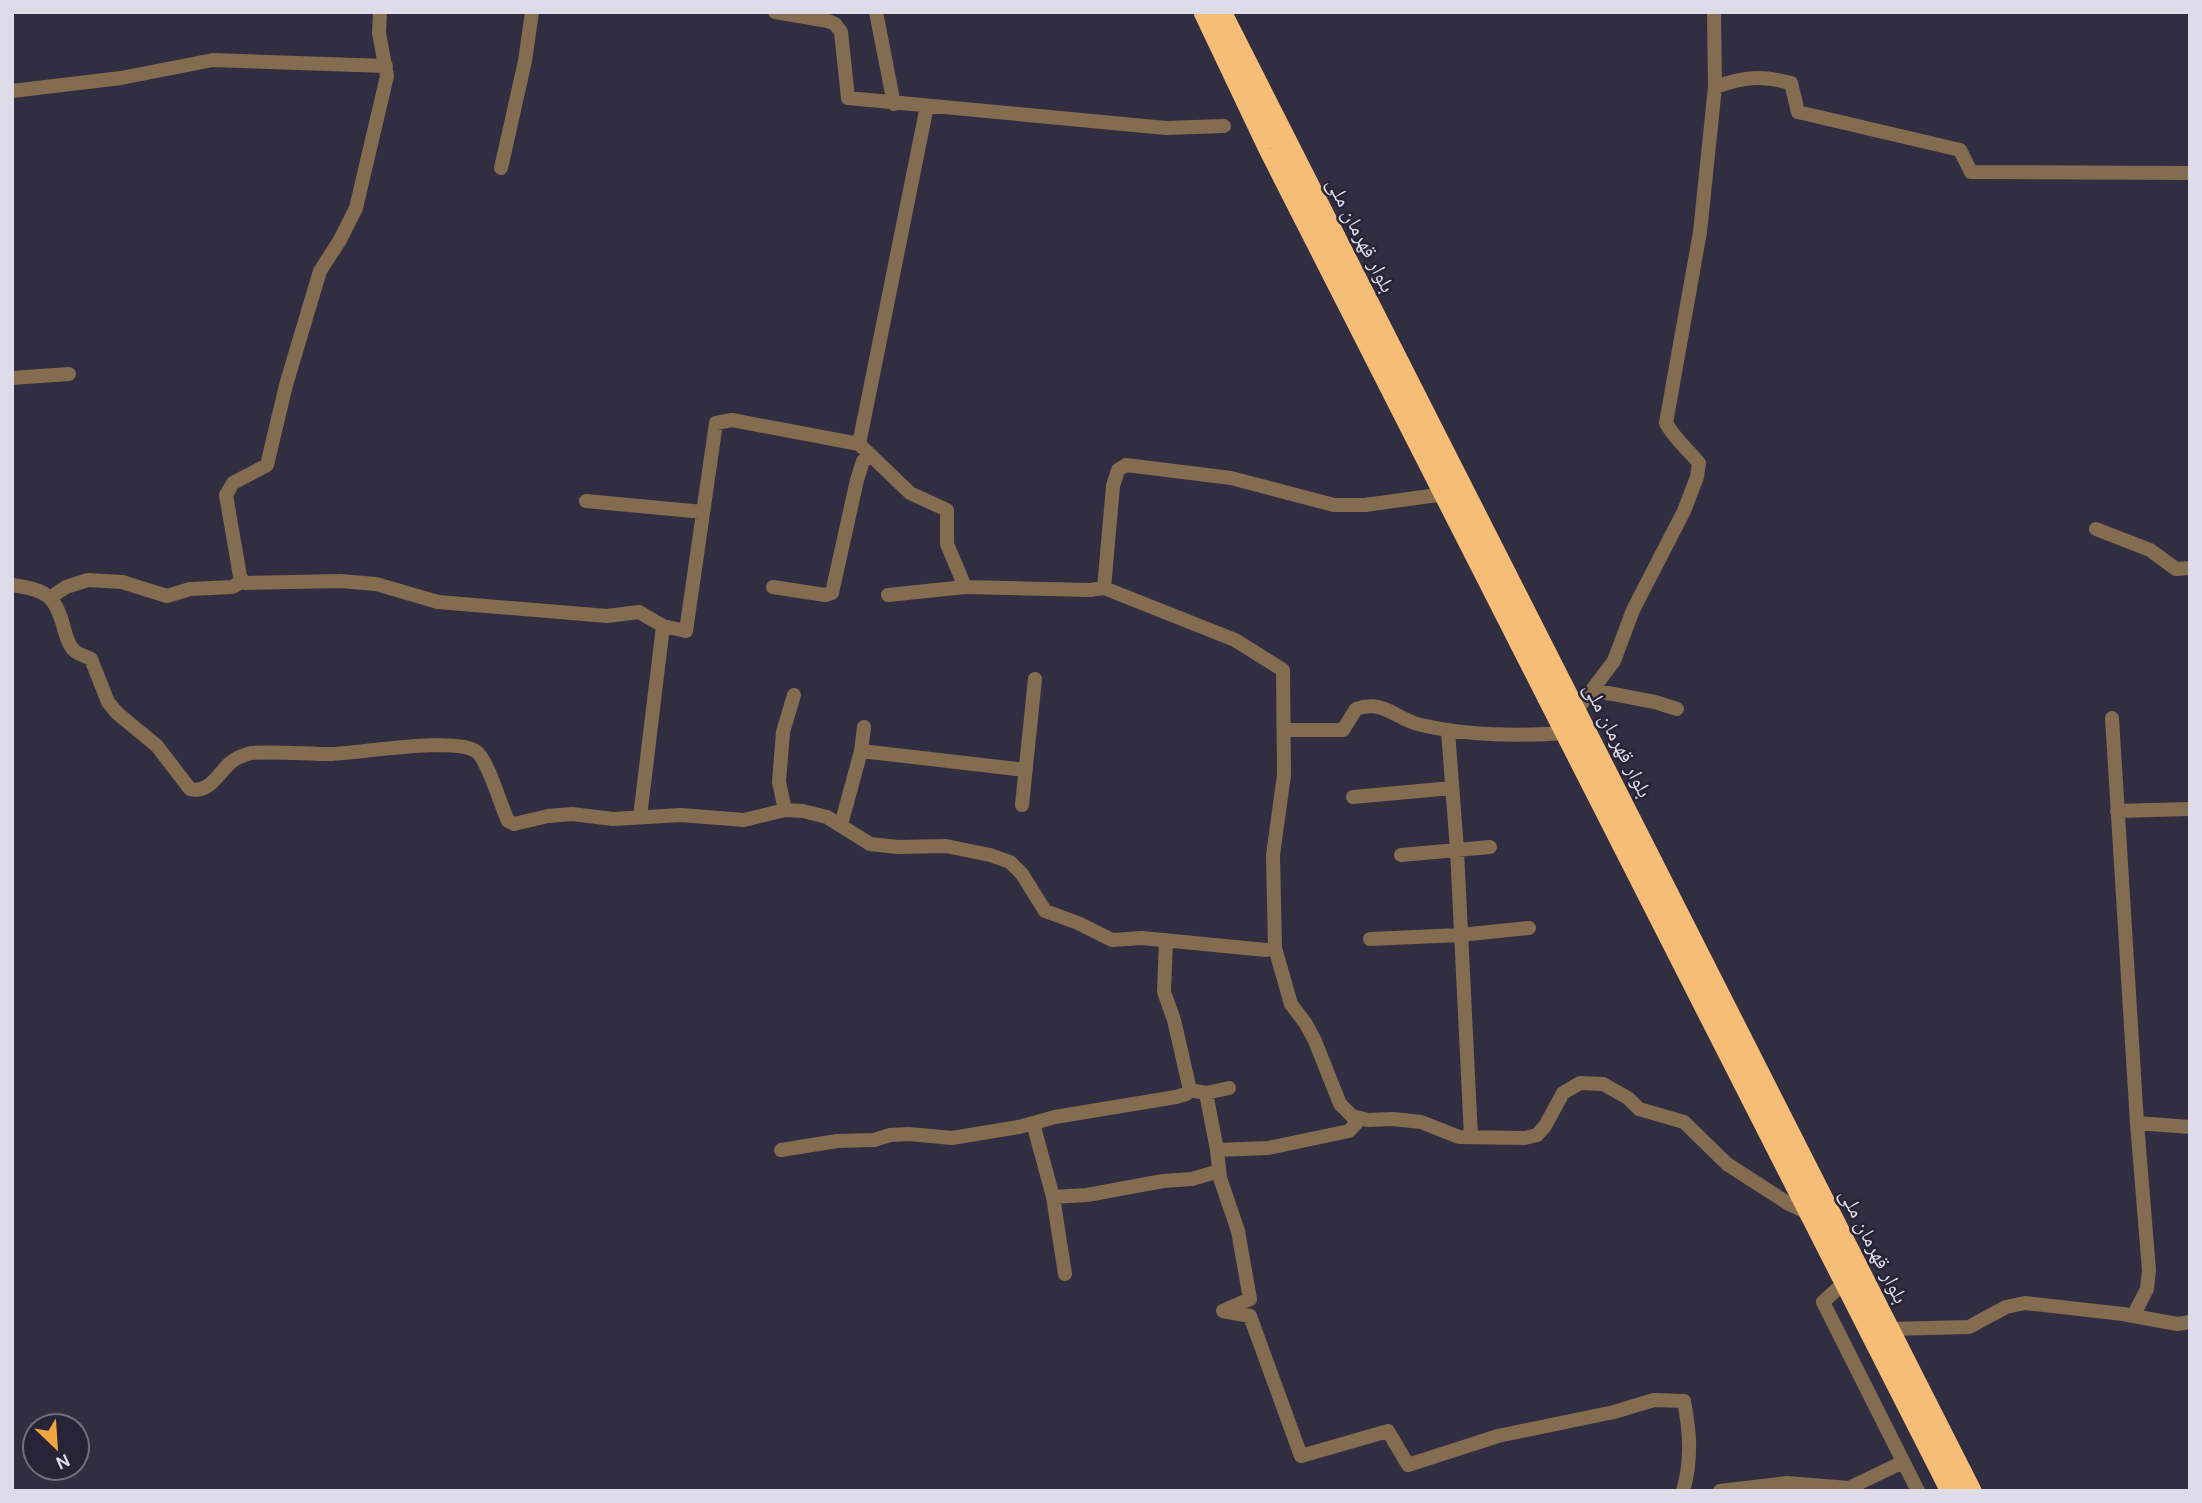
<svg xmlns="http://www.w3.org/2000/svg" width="2202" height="1503" font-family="Karla,'Noto Naskh Arabic',sans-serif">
  <rect width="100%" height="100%" fill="#322e41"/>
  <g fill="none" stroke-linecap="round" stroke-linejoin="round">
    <path stroke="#846c51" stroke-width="14" d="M775,12L828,21L835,24L841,32L848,98L1166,128L1224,126
      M876,12L894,104
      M1715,87C1744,77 1760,75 1791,83L1798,112L1960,150L1971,172L2190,173
      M12,91L121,78L213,60L386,66
      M501,168L525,61L532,12
      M12,378L69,374
      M859,444L927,106
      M586,501L703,512
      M2096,529L2150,550L2176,569L2190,568
      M243,581L245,583L340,581L376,584L438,602L607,616L639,612L663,626L686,631L716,423L732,420L859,444L910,493L947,510V544L965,587
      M12,585C49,590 56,597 65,632C67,639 70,648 76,652C80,655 86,656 91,659L108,702L117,713L157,746L190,789C209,794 218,774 230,763C237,757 243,755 251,753C278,751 305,754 332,754C361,753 458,736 477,752C488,761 501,806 508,821L514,824L548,816L572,814L613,819L681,815L744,820L785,810L803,811L827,817L870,844L898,847L946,846L990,855L1010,862L1022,874L1045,911L1078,923L1112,940L1142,938L1266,950L1275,948L1291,1004L1306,1024L1315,1041L1340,1104L1352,1116L1368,1120L1393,1119L1421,1122L1459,1137L1525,1138L1537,1135L1545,1126L1563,1093L1580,1083L1603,1084L1628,1098L1639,1109L1684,1122L1727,1164L1789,1204L1810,1214
      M773,587L825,595L832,593L857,480L863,461L871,456
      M1104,588L1113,486L1118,470L1126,465L1231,478L1334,505H1365L1445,494
      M888,595L965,587L1090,590L1104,588L1235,640L1283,670L1284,775L1273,855L1275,948
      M51,597L66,587L88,580L122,582L167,596L190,589L232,587L243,581L240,576L226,495L233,483L267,465L286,385L320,271L340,240L356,208L387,76L379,33L380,12
      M1592,690L1655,702L1677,709
      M1576,711L1614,661L1633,610L1684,511L1697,477L1699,463C1687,448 1676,441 1666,423L1700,232L1715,87L1714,12
      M2112,718L2137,1123L2149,1270L2147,1289L2133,1316
      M1284,730H1343L1356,709C1384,699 1395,719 1421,725C1469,736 1518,736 1567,733
      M1448,731L1457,850L1471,1137
      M861,751L1026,770
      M1353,797L1452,788
      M1022,805L1035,679
      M785,810L779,782L783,732L794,695
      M2117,811L2190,809
      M640,817L663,626
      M841,825L861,751L864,727
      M1401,855L1490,847
      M1370,939L1460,935L1529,928
      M1166,940L1164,992L1174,1020L1190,1090L1206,1093L1217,1150
      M1206,1093L1229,1088
      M1033,1123L1053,1197L1065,1274
      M2137,1123L2190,1127
      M781,1150L837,1141L874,1140L890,1135L909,1134L952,1138L1019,1127L1055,1117L1176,1097L1186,1094L1190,1090
      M1053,1197L1087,1195L1163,1181L1192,1179L1219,1171
      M1845,1282L1823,1302L1918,1491
      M1223,1311L1250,1316L1301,1456L1388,1431L1408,1465L1498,1436L1614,1412L1654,1400L1684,1401C1690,1432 1692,1460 1683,1491
      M1223,1311L1250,1299L1238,1231L1220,1178L1217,1150L1268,1148L1349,1131L1361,1118
      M1889,1329L1969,1327L2006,1307L2025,1303L2123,1314L2177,1324L2190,1322
      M1720,1491L1787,1483L1849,1488L1903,1462"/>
    <path stroke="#f6bd76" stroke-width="21" d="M1204,12L1269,149L1951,1491
      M1221,12L1971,1491"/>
  </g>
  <g text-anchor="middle" stroke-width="5" stroke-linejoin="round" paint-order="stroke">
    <g font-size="21" fill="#dedce9" stroke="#282437">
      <text transform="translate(1361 235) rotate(63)" y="7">بلوار قهرمان ملی</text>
      <text transform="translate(1618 740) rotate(63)" y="7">بلوار قهرمان ملی</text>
      <text transform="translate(1874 1246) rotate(63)" y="7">بلوار قهرمان ملی</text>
    </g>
  </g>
  <rect width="2202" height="1503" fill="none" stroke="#dedce9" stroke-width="28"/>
  <g transform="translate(56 1447) rotate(155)"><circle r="33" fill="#282437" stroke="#716e7e" stroke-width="2"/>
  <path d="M0-5L12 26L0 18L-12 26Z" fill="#f0a63f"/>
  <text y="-10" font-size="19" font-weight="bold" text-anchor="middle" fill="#dedce9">N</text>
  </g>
</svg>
